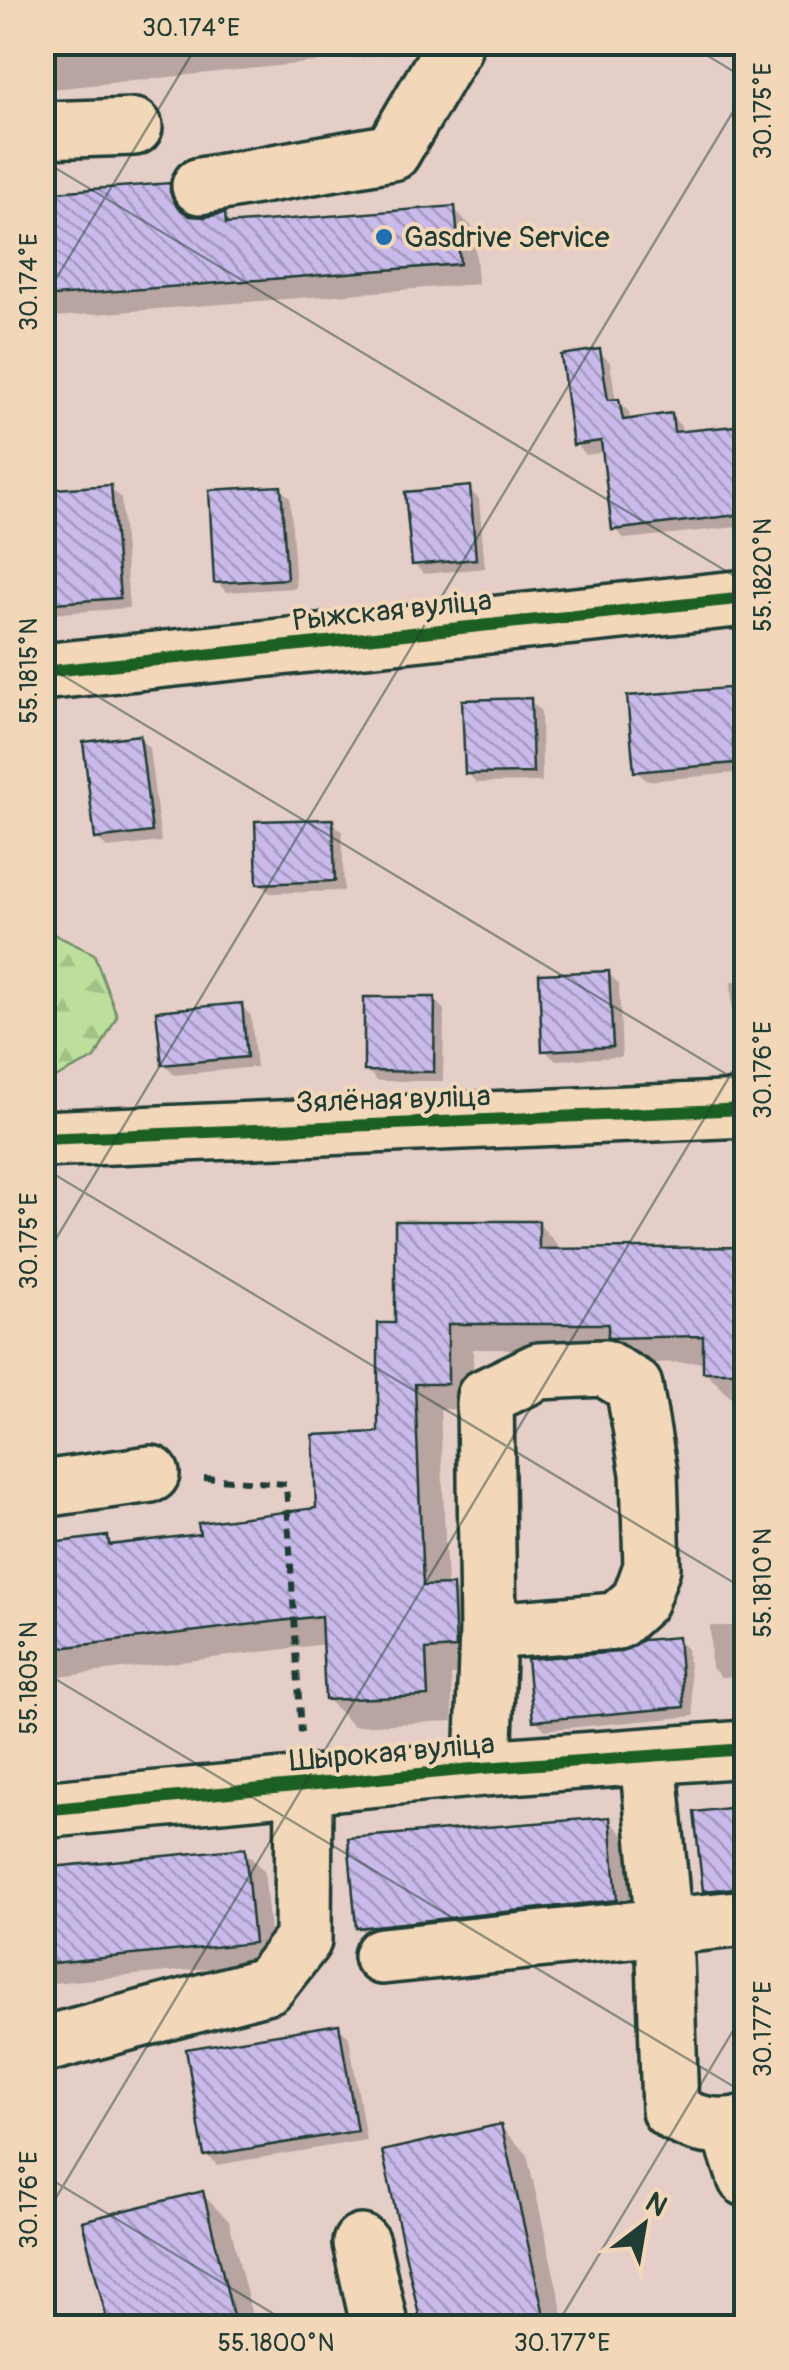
<svg xmlns="http://www.w3.org/2000/svg" width="789" height="2370" font-family="Pangolin,sans-serif">
  <defs>
    <pattern id="forest-firs" width="22" height="20" patternUnits="userSpaceOnUse" patternTransform="scale(2.5)"><rect width="22" height="20" fill="#bce09b"/><path d="M5 1l3.5 6h-7zM16 11l3.5 6h-7z" fill="#a1c186"/></pattern>
    <pattern id="building-back-hatch" width="6" height="6" patternUnits="userSpaceOnUse" patternTransform="scale(2.5)"><rect width="6" height="6" fill="#c9baeb"/><path d="M-1 5l2 2M0 0l6 6M5-1l2 2" fill="none" stroke="#a398bf"/></pattern>
  </defs>
  <rect width="100%" height="100%" fill="#e6cec8"/>
  <filter id="ink" filterUnits="userSpaceOnUse"><feTurbulence type="fractalNoise" baseFrequency=".01" numOctaves="2"/><feDisplacementMap in="SourceGraphic" scale="20" xChannelSelector="R" yChannelSelector="G"/><feConvolveMatrix kernelMatrix="1 2 1 2 8 2 1 2 1" color-interpolation-filters="sRGB"/></filter>
  <g filter="url(#ink)">
    <path fill="url(#forest-firs)" stroke="#6e8e68" stroke-width="2.5" d="M43,929L94,954L117,1016L95,1058L43,1084Z"/>
    <path fill="#0003" d="M42,42H450L445,49L42,90Z
      M169,185L189,205L190,218L224,216L234,226L454,209L474,229L478,284L42,318V195Z
      M599,352L610,362L616,402L618,401L629,412L630,421L671,416L681,426L682,434L746,427V526L625,539L615,529L605,452L586,455L576,444Z
      M110,488L121,498L129,608L50,614L42,607V493Z
      M280,488L290,498L296,588L227,592L216,582Z
      M469,489L479,499L485,568L424,574L414,564Z
      M746,688V772L647,781L636,771L630,699Z
      M530,701L541,711L542,782L477,783L467,773Z
      M139,738L149,748L161,842L107,848L97,838Z
      M332,821L342,832L344,891L270,893L259,883Z
      M608,973L619,984L622,1057L555,1060L544,1050Z
      M731,981H746V1072L744,1073L734,1063Z
      M434,999L444,1010L443,1081H377L367,1070Z
      M241,1005L251,1016L256,1067L174,1075L164,1064Z
      M538,1223L564,1252L746,1249V1397L731,1398L705,1371V1362L637,1363L624,1350L473,1349V1409H440L447,1588H452L479,1614L481,1673L451,1675L453,1721L353,1726L327,1699L325,1644L42,1679V1546L107,1538L116,1547L202,1537L319,1510L380,1434L397,1326Z
      M710,1626H746V1677H721L711,1667Z
      M677,1639L687,1649L694,1716L545,1730L535,1719L620,1655Z
      M746,1808V1908L726,1910L706,1890L697,1814Z
      M609,1820L629,1840L636,1919L378,1947L358,1927Z
      M244,1851L264,1871L273,1962L42,1984V1870Z
      M338,2027L349,2037L366,2140L217,2165L207,2155Z
      M500,2127L527,2154L566,2328H425Z
      M202,2194L229,2221L255,2328H111Z"/>
    <path fill="url(#building-back-hatch)" stroke="#1f3d34" stroke-width="2.5" d="M170,183V192L177,207L190,216L205,217L225,213L226,224L455,206L460,264L42,297V193Z
      M600,349L608,400L619,399L623,420L672,413L674,432L746,425V514L612,530L601,441L573,445L561,355Z
      M111,485L120,598L42,604V490Z
      M281,486L287,579L214,583L209,490Z
      M470,486L476,559L412,565L405,492Z
      M728,688L735,763L634,772L627,696Z
      M531,698L533,773L465,774L462,700Z
      M140,735L152,832L95,839L83,742Z
      M333,819L335,881L257,884L255,821Z
      M609,971L613,1047L542,1051L539,974Z
      M364,997H435L434,1072L364,1071Z
      M242,1003L247,1057L162,1065L156,1011Z
      M395,1221H539V1249L746,1247V1372H703V1336L608,1338V1324H448V1384H415L423,1586L453,1585L456,1648L426,1650L428,1696L325,1700L321,1616L42,1650V1544L108,1536L109,1545L200,1534L198,1523L316,1508L313,1435L378,1432V1323H395Z
      M678,1637L684,1707L533,1721L527,1659L619,1652L643,1640Z
      M746,1806V1887L703,1891L694,1812Z
      M610,1817L617,1900L356,1928L348,1838Z
      M245,1848L254,1943L42,1964V1868Z
      M339,2024L357,2131L204,2156L186,2049Z
      M501,2124L547,2328H422L382,2151Z
      M203,2191L236,2328H109L82,2221Z"/>
    <g fill="none" stroke-linecap="round" stroke-linejoin="round">
      <defs>
        <path id="minor" d="M42,130L134,127
          M200,186L392,152L453,48V42
          M42,672L746,598
          M42,1139L746,1109
          M42,1489L151,1474
          M648,1758L664,1928L670,2110C693,2126 719,2130 746,2123
          M483,1768L488,1631L485,1397L539,1371L604,1368L634,1386L649,1473L652,1567L640,1600L617,1621L488,1631
          M42,1810L483,1768L746,1749
          M382,1956L746,1918
          M42,2045L268,1985L303,1940L304,1784
          M729,2127L746,2178
          M361,2243L380,2328"/>
      </defs>
      <use href="#minor" stroke="#1f3d34" stroke-width="62"/>
      <path stroke="#1f3d34" stroke-width="6" stroke-dasharray="10 8" stroke-linecap="butt" d="M204,1478L286,1484L301,1733"/>
      <use href="#minor" stroke="#f2d7b9" stroke-width="55"/>
      <defs>
        <path id="cycleway" d="M42,672L746,598
          M42,1139L746,1109
          M42,1810L483,1768L746,1749"/>
      </defs>
      <use href="#cycleway" stroke="#f2d7b9" stroke-width="19"/>
      <use href="#cycleway" stroke="#1b5e20" stroke-width="12"/>
    </g>
  </g>
  <path fill="none" stroke="#1f3d34" stroke-width="2.5" stroke-opacity="0.45" d="M685,42L746,79M42,160L746,583M42,302L199,42M42,663L746,1086M42,1167L746,1590M42,1262L746,90M42,1671L746,2094M42,2174L297,2328M42,2221L746,1049M555,2328L746,2009"/>
  <circle fill="#1f6fb2" stroke="#f2d7b9" stroke-width="4" cx="384" cy="237" r="10"/>
  <g text-anchor="middle" stroke-width="8" stroke-linejoin="round" paint-order="stroke">
    <g font-size="30" fill="#1f3d34" stroke="#f2d7b9" text-anchor="start">
      <text x="404" y="247">Gasdrive Service</text>
    </g>
    <g font-size="30" fill="#1f3d34" stroke="#f2d7b9">
      <text transform="translate(392 610) rotate(-6)" y="10">Рыжская вуліца</text>
      <text transform="translate(393 1099) rotate(-2)" y="10">Зялёная вуліца</text>
      <text transform="translate(392 1752) rotate(-5)" y="10">Шырокая вуліца</text>
    </g>
  </g>
  <rect width="789" height="2370" fill="none" stroke="#f2d7b9" stroke-width="110"/>
  <g transform="translate(644 2225) rotate(31)" stroke="#f2d7b9" stroke-width="8" paint-order="stroke">
  <path d="M0-8L18 38L0 25L-18 38Z" fill="#1f3d34"/>
  <text y="-15" font-size="28" font-weight="bold" text-anchor="middle" fill="#1f3d34">N</text>
  </g>
  <rect x="55" y="55" width="679" height="2260" fill="none" stroke="#1f3d34" stroke-width="4"/>
  <g font-size="25" text-anchor="middle" fill="#1f3d34">
    <text x="191" y="36">30.174°E</text>
    <text transform="translate(762 111) rotate(-90)" y="9">30.175°E</text>
    <text transform="translate(28 282) rotate(-90)" y="9">30.174°E</text>
    <text transform="translate(762 575) rotate(-90)" y="9">55.1820°N</text>
    <text transform="translate(28 671) rotate(-90)" y="9">55.1815°N</text>
    <text transform="translate(762 1070) rotate(-90)" y="9">30.176°E</text>
    <text transform="translate(28 1241) rotate(-90)" y="9">30.175°E</text>
    <text transform="translate(762 1583) rotate(-90)" y="9">55.1810°N</text>
    <text transform="translate(28 1678) rotate(-90)" y="9">55.1805°N</text>
    <text transform="translate(762 2029) rotate(-90)" y="9">30.177°E</text>
    <text transform="translate(28 2200) rotate(-90)" y="9">30.176°E</text>
    <text x="276" y="2351">55.1800°N</text>
    <text x="562" y="2351">30.177°E</text>
  </g>
</svg>
